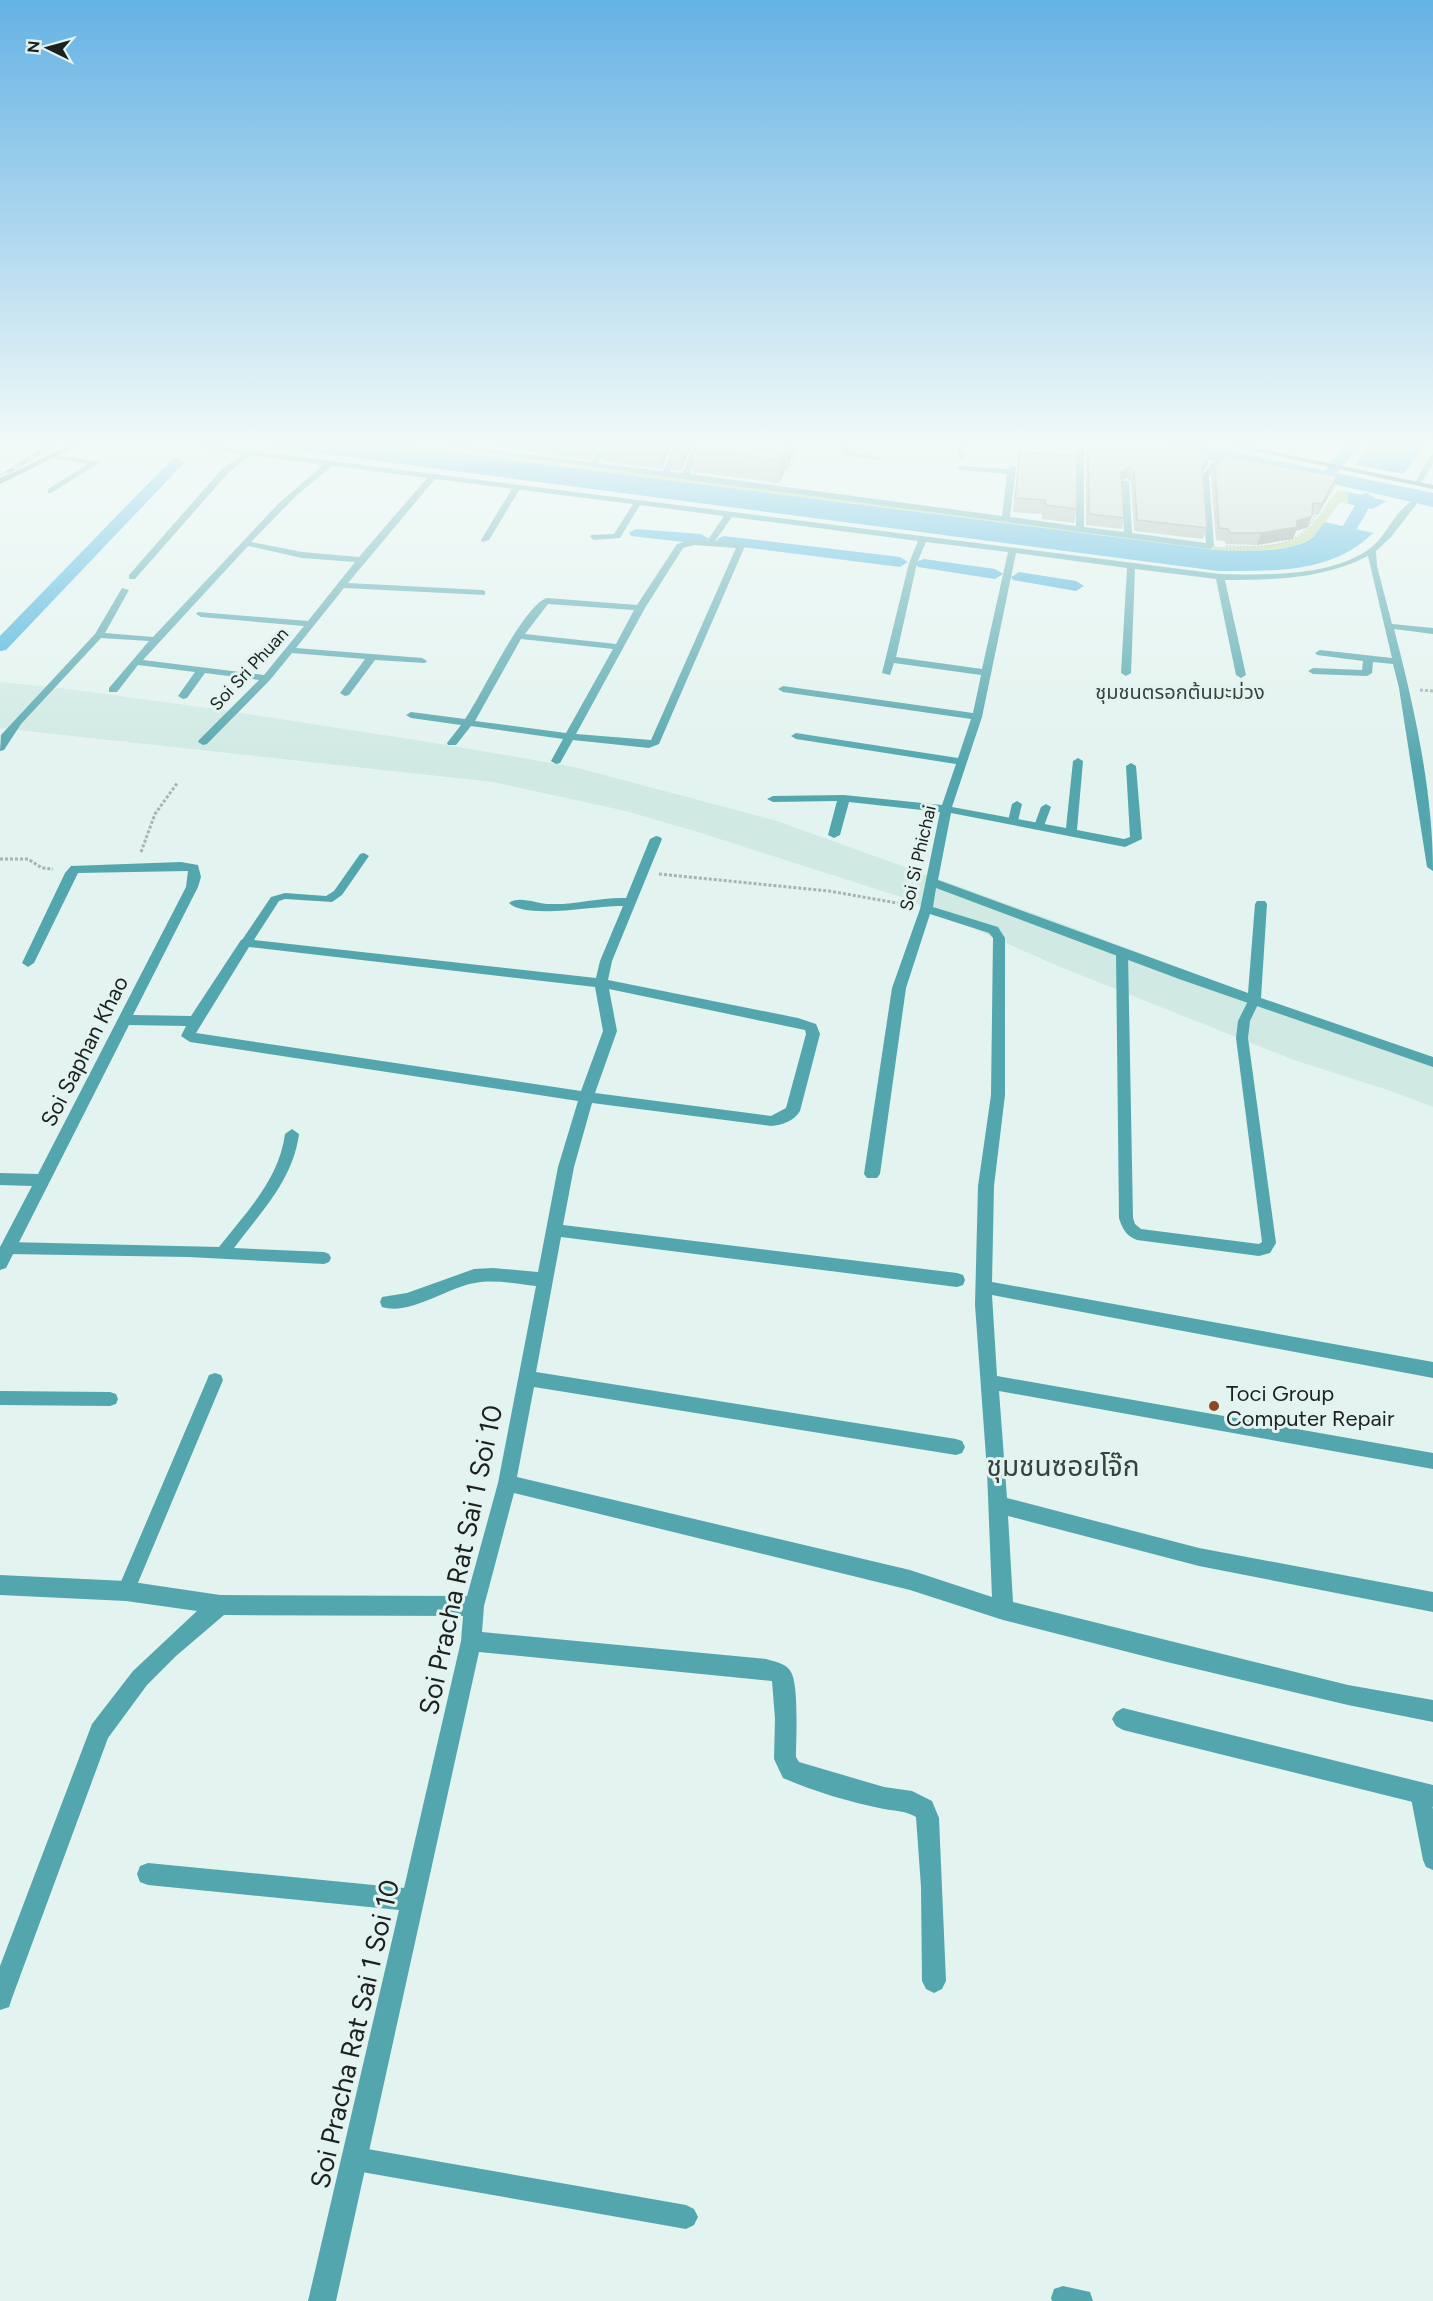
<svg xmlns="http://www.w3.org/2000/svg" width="1433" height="2301" font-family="Figtree,'Noto Sans Thai',sans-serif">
  <rect width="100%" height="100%" fill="#e3f3ef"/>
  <path fill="#d0e9e3" d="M0,682L69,689L222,710L441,744L574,767L777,821L1066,925L1433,1064V1107L1391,1091L1294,1060L1058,966L904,898L698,832L626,811L493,782L0,728Z"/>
  <path fill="#b7d38d" d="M384,444H409L1220,547C1236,548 1287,546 1299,537C1315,525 1325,505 1338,490L1348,492V504L1340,502C1331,513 1323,528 1313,536C1293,554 1241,551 1215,550Z"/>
  <path fill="#41aedd" d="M249,444H384L1215,550C1241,551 1292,554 1313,537C1317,533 1321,526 1325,522L1373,533C1332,574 1272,571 1218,571Z
    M1129,444H1196L1433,493V507L1342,486Z
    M1371,444H1424L1404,474L1356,465Z
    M1348,492L1387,501L1372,509L1348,504Z"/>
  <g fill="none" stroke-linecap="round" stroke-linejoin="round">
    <path fill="#41aedd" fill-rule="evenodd" d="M1346,444H1360L1331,481H1321L1319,478Z
      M177,458L184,462L182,465L6,650L0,651V636L172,459Z
      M1367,493L1374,497C1365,516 1346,557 1319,550L1316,547L1319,544L1341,529L1362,494Z
      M636,529L701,534L709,539L701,544L631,536L629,533Z
      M724,536L900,557L908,562L900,567L719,544L716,541L719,538Z
      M924,559L995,569L1003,574L995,579L918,567L916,564L918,561Z
      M1019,572L1076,581L1084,586L1076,591L1013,580L1011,577Z"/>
    <path stroke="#a7b4b0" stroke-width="2" stroke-dasharray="2 1.5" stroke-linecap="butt" d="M786,475L798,449L790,448
      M1325,502L1335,487
      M1226,546C1249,547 1282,549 1301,534C1309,528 1313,518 1319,511"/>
    <path stroke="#a7b4b0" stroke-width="3" stroke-dasharray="3 2" stroke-linecap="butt" d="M1420,690L1433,691
      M141,852L155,814L178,782
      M0,859H28L42,868L53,869
      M659,874L829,891L908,905"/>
    <path fill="#54a6ae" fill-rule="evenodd" d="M517,485L521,487L489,540L482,542L481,540L513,487Z
      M1017,801L1022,804L1018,821L1013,824L1009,823L1008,821L1012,804Z
      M1046,804L1051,807L1044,826L1043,828H1035L1034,826L1041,807Z
      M364,853L369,856L342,895L332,902L285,899L279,901L250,946H242L240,943L271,897L285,893L326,896L334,891L360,854Z
      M1122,949L1128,953L1133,1218L1135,1224L1141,1229L1259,1244L1262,1242L1236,1038L1238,1021L1250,997L1254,996L1260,1000L1250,1021L1248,1038L1276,1243L1270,1253L1259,1256L1137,1240C1126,1236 1122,1228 1119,1218L1116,953Z
      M292,1129L299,1134C293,1180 261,1212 234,1248L324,1252L329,1254L331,1258L329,1262L324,1264L188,1257L8,1254L3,1252L1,1248L3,1244L8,1242L219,1247C246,1212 279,1180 285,1134Z
      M215,1373L221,1375L223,1380L132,1597L126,1600L120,1597L117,1591L207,1380L209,1375Z
      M0,1391L110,1392L116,1394L118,1399L116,1404L110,1406L0,1405Z
      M1420,1783L1427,1786L1433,1809V1870L1426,1867L1423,1860L1410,1793L1413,1786Z
      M356,2147L686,2205L694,2209L698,2217L694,2225L686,2229L356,2171L348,2167L344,2159L348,2151Z
      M1063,2286L1090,2292L1093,2301H1052L1051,2298L1054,2289Z"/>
    <path fill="#54a6ae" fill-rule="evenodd" d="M176,444H198L1220,574C1266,575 1336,577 1373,546C1388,533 1396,509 1413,501H1416V505L1391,537L1376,551L1377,566L1392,624L1433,628V634L1394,629C1414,706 1433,791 1433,871L1427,867L1399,688L1393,664L1373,662L1372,673L1367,676L1313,674L1308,671L1313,668L1362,670L1363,661L1317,655L1315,653L1320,650L1392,658L1368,556C1324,579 1273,580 1225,580L1246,675L1241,678L1236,675L1216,579L1135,569L1131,673L1126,676L1121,673L1127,568L1016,553L982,717L952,807L1066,828L1073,761L1078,758L1083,761L1077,830L1124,839L1130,837L1126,766L1131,763L1136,766L1142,839L1125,847L951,813L938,880L1248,993L1255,904L1257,901H1265L1267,904L1261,998L1433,1057V1067L1179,979L936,888L933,907L998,927L1005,938V1095L994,1186L992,1282L1433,1362V1378L992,1295L997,1376L1433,1453V1469L999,1391L1007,1498L1199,1548L1433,1592V1612L1199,1566L1008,1516L1013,1602L1348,1685L1433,1700V1722L1348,1705L1167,1662L1003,1620L910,1590L514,1493L484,1606L482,1632L766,1659C775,1662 786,1663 791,1672C799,1686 796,1739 796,1757L799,1762L884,1787L912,1791L932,1801L939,1818L946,1981L942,1989L934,1993L926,1989L922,1981L921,1887L916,1817C906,1811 895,1811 884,1809C850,1802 815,1792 783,1778L774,1759L775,1719L772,1681L479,1652L336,2301H308L399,1910L148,1885L140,1882L137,1874L140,1866L148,1863L404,1888L461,1641L463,1616L224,1615L176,1656L147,1685L108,1738L12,1998L9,2007L0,2010V1966L92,1724L133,1671L197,1611L126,1601L0,1595V1575L126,1581L220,1595L467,1596L498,1483L536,1286C516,1284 495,1279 475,1283C448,1287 409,1316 382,1307L380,1302L382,1297L407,1293L474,1269L493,1268L538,1272L558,1167L578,1101L190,1042L181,1036L186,1026L129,1025L6,1268L0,1270V1247L32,1186L0,1185V1173L38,1174L186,887L188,871L78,873L34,963L28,967L22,963L65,873L71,866L181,862L198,865L201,877L198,887L133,1015L191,1016L241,940L246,939L596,978L600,961L623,906C597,905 527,920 509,903C518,895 538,904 550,904C575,905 600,897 626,898L650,839L656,836L660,837L662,839L612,961L608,980L798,1018L816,1024L820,1034L800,1111C794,1121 782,1125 771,1126L592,1103L574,1167L563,1225L957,1273L963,1275L965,1280L963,1285L957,1287L561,1237L536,1372L956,1439L962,1441L965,1447L962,1453L956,1455L534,1387L517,1477L910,1570L992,1597L987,1471L975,1305L978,1186L991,1095L993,938L989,933L930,914L906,988L880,1174L877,1178H867L864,1174L892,988L920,909L940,812L849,802L840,835L834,838L828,835L837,801L773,802L767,799L773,796L844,795L942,805L956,764L796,739L791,736L796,733L958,758L971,719L783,692L778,689L783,686L973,713L981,675L894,663L890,675L882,673L909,563L918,541L732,517L715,541L741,543L745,546L659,744L649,748L573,740L560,763L556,764L551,761L563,739L471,726L456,745H448L447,743L461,725L411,718L406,715L411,712L465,719C482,695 523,605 547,598L637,605L677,544L694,539L707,541L724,516L640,505L620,538L594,540L590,537L591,535L614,534L633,504L435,479L348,583L482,590L485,591V595L344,588L296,648L422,658L427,661L425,663L375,660L349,695L345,696L340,693L365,659L292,653L270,680L207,744L203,745L198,742L199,740L259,680L205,673L187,698L183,699L178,696L195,672L138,665L117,692H109V688L149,641L101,638L21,724L4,750L0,751L1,735L95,634L122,588L129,590L105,633L153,637L279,503L323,465L251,455L228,473L135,579H129V575L222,469L243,454ZM332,466L427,478L359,557L302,552L251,542L296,496ZM926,542L1008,552L982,669L896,657L917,563ZM694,545L736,548L651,740L576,734L645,608L683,548ZM248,546L302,558L355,562L308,621L198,612L196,614L201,617L304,626L264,675L143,660ZM548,604L634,610L616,644L525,634ZM521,639L613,649L566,733L475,721ZM249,947L595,987L603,1031L581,1091L196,1033ZM609,989L805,1030L806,1034L786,1108L771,1116L595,1093L617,1031Z
      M420,444H443L591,462L601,444H609L598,463L663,471L675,444H683L670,472L682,473L695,444H703L690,474L1002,516L1007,474L961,470L957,468L961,466L1008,469L1012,465L1016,467L1010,517L1076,526V444H1084V527L1124,532L1121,482L1125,480L1129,482L1132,533L1206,543L1201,477L1213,462H1219L1220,464L1209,477L1214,546L1210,549Z
      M843,444H851L848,451L883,458L879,460L841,455Z
      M957,444H965V459L958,457Z
      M50,454L95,461L99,463L51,493H48V489L88,464L50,458Z
      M1123,1708L1433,1785V1807L1123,1730L1116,1726L1112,1719L1116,1712Z"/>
    <path fill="#54a6ae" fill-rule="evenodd" d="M1430,455H1433V463L1420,485H1414Z"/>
    <path fill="#307a81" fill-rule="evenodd" d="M71,444H81L0,484V479Z
      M1222,444H1237L1433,485V489Z"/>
    <defs>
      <path id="rail" d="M0,477L53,444"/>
    </defs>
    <use href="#rail" stroke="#6b7572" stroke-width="4"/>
    <use href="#rail" stroke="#e3f3ef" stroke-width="2" stroke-dasharray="8" stroke-linecap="butt"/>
  </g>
  <path fill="#aab5ad" d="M472,444H598L590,460L542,454V452L488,447V446Z
    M601,444H672L662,469L602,461Z
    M675,444H692L681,471L673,470V448Z
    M797,444L787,470H785L779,483L693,472V449Z
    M1088,444H1166L1208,464L1202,473L1207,528L1203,539L1134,531L1131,482L1126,478L1122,480L1124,518L1122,529L1086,525V451Z
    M1020,452L1077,509L1074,523L1042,519V514L1013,512Z
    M1215,467L1337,476L1333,487L1318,515H1312L1308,527L1296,531L1293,539L1257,545L1226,544L1224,541L1216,540L1211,478Z"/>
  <path fill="#8b938d" d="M589,444H598L590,460Z
    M662,444H672L662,469L661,446Z
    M682,444H692L681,471L680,448Z
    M789,444H797L787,470L788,448Z
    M786,448L785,470L779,483L780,460Z
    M1211,454L1208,464L1199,477L1202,467Z
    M1129,467L1126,478L1119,482L1121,472Z
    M1337,476L1333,487L1318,515L1322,504Z
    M1312,516L1308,527L1296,531L1293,539L1257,545L1261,533Z"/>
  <path fill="#c6d2c9" stroke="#8b938d" stroke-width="1.5" d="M643,444H662L661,446Z
    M675,444H682L680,448H673Z
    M695,444H789L788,448H786L780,460L693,449Z
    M1088,444H1166L1211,454L1202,467L1207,528L1137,520L1134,471L1129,467L1121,472L1124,518L1089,514Z
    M1020,452L1077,456V509L1045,505V500L1015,498Z
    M1224,456L1337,476L1322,504L1313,503L1312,516L1297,521V527L1261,533H1230L1228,529L1219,528L1215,467Z"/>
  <linearGradient id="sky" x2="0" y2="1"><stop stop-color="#65b2e4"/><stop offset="0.58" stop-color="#f2faf8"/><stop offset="1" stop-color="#f2faf8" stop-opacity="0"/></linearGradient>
  <rect width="1433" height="766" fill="url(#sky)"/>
  <circle fill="#8e4821" stroke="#e3f3ef" stroke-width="2" cx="1214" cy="1406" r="6"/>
  <g text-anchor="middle" stroke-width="6" stroke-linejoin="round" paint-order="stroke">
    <g font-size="18" fill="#1b211f" stroke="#e3f3ef">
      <text transform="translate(249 669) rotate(-47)" y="6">Soi Sri Phuan</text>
      <text transform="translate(918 858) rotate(-77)" y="6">Soi Si Phichai</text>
    </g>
    <g font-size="20" fill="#35423e" stroke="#e3f3ef">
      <text x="1180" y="699">ชุมชนตรอกต้นมะม่วง</text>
    </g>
    <g font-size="22" fill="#1b211f" stroke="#e3f3ef">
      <text transform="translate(84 1051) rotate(-63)" y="8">Soi Saphan Khao</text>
    </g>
    <g font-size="22" fill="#1b211f" stroke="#e3f3ef" text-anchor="start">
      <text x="1226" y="1401">Toci Group<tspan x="1226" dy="25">Computer Repair</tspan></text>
    </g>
    <g font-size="27" fill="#1b211f" stroke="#e3f3ef">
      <text transform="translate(461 1560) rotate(-78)" y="9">Soi Pracha Rat Sai 1 Soi 10</text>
      <text transform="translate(355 2034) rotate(-77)" y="9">Soi Pracha Rat Sai 1 Soi 10</text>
    </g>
    <g font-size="28" fill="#35423e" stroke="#e3f3ef">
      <text x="1063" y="1476">ชุมชนซอยโจ๊ก</text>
    </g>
  </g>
  <g transform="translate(48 48) rotate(275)" stroke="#e3f3ef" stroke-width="4.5" paint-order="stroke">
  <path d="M0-4.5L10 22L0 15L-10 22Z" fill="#1b211f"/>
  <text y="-9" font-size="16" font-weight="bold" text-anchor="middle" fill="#1b211f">N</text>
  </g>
</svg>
